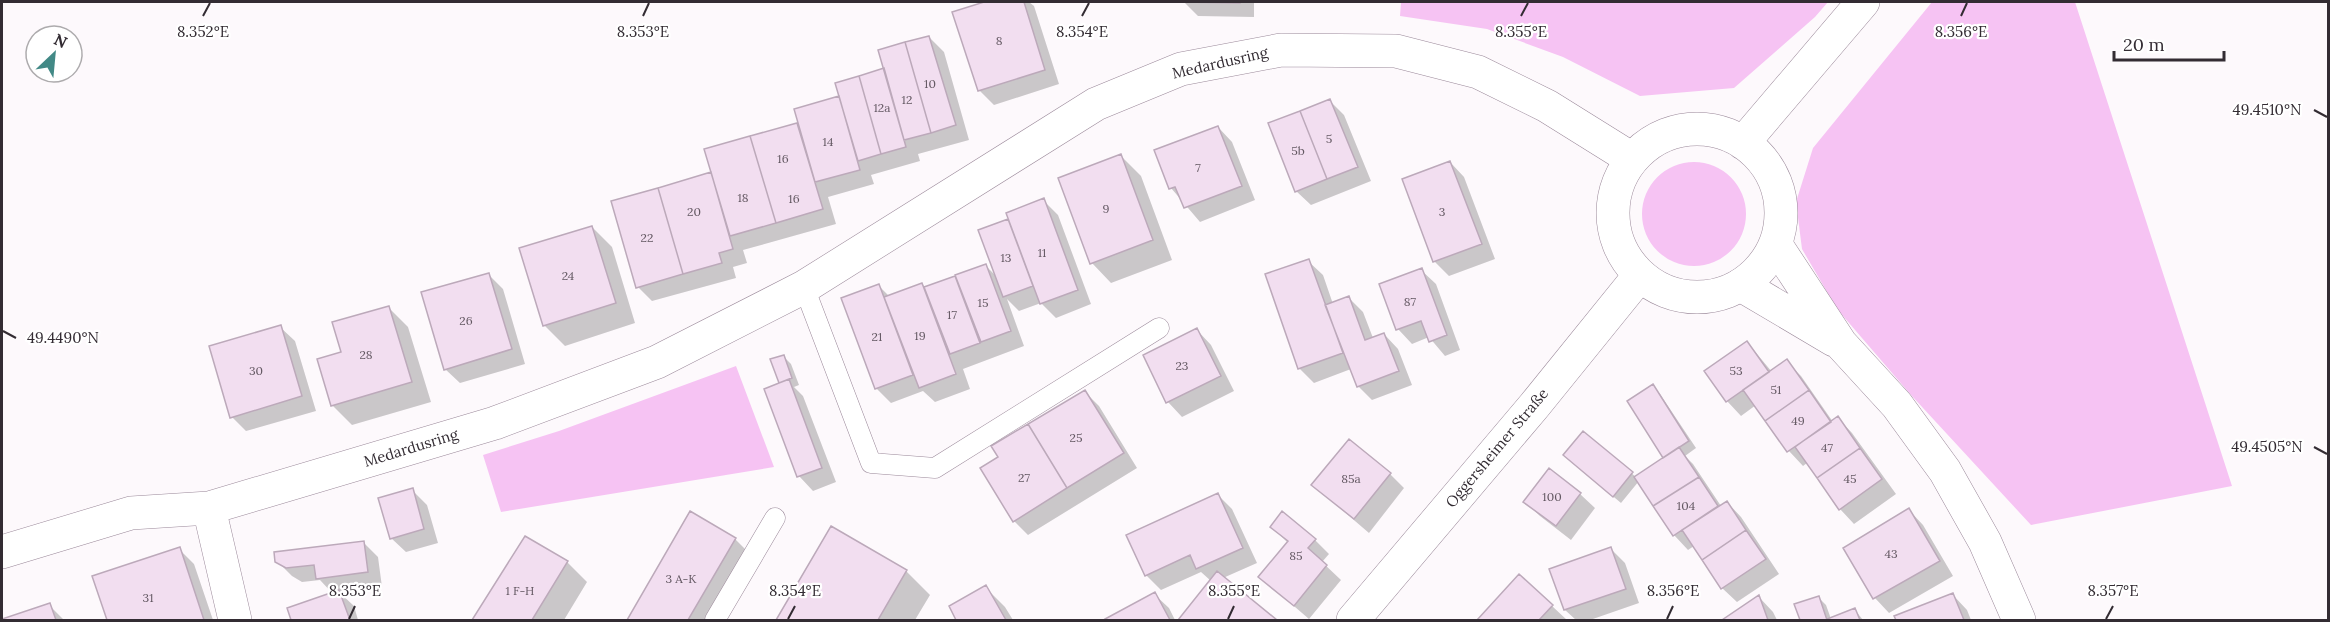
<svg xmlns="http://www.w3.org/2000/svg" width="2330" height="622" font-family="Lora,serif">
  <rect width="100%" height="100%" fill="#fdf9fc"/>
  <path fill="#f6c3f3" d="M1401,2H1828L1815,17L1734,88L1640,96L1563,57L1487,29L1400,16Z
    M1932,2H2075L2232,486L2031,525L1911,395L1837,309L1802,249L1796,202L1813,148Z
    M1642 214a52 52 0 1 1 104 0a52 52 0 1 1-104 0Z
    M736,366L774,467L501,512L483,455L559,431Z"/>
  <path fill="#0003" d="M989,2H1029L1034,6L1059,84L994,105L979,90L954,13Z
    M1184,2H1254V17L1198,16Z
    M929,37L944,52L969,140L918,154L920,161L871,175L874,184L828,197L836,224L743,250L747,263L733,267L736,278L652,301L638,287L713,173L706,150L799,124L885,69Z
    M1330,101L1344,115L1371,181L1311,205L1296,191Z
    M1218,127L1232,142L1255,200L1200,222L1171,188Z
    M1121,156L1141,176L1172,260L1111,283L1092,263Z
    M1450,162L1464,177L1495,259L1449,276L1434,261L1404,180Z
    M1043,200L1058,215L1091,304L1056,318L1041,303L1019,311L1007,299L1024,346L963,369L970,389L935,402L923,391L891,403L876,388L879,286L890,297L922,284L926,288L986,266L997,277L980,231L1010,220Z
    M592,227L612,247L635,323L565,346L545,326L521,249Z
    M1308,261L1323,275L1333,304L1349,298L1363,312L1373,338L1384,334L1398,349L1412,385L1372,400L1358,386L1351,369L1314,383L1299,368Z
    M1421,270L1436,284L1460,350L1445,356L1429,337L1412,344L1398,329Z
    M488,274L503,289L525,364L460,383L445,369Z
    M388,307L408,327L431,402L352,425L332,405Z
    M280,327L295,341L316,411L246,431L232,417Z
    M1197,330L1211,345L1234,391L1182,417L1168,402Z
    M1747,342L1772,372L1786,361L1801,376L1833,422L1838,418L1852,433L1896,494L1854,524L1840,509L1807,463L1803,466L1789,451L1756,405L1741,416L1727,401Z
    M783,356L791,364L799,385L794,387L803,396L836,482L813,491L799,476L766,390L782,384Z
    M1653,386L1660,394L1696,448L1685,456L1693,464L1721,506L1727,502L1741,517L1779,574L1737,602L1722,588L1694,546L1688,550L1674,535L1639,481L1621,503L1572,462L1583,433L1636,477L1665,458Z
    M1084,391L1099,406L1137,468L1028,535L1014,521L1000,458Z
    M1549,470L1580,494L1595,508L1571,540L1540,516L1525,502Z
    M1390,474L1404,488L1369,533L1313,485Z
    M412,490L427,505L438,543L406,552L391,538Z
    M1218,495L1232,509L1257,563L1223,578L1274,620H1180L1211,581L1201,572L1161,590L1146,575Z
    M1909,510L1923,525L1953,576L1889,613L1875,598L1845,548Z
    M691,513L735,539L755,559L719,620H628Z
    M1272,527L1315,540L1329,554L1322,562L1341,580L1309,619L1260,577L1288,543Z
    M831,528L906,571L930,595L915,620H777Z
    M525,538L567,562L587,582L564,620H473Z
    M364,543L378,557L382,587L339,592L354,606L358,620H293L289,609L333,594L320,580L302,582L292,576L277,561Z
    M179,549L194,564L213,620H108L94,577Z
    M1611,549L1625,563L1639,603L1590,620H1576L1565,610L1551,570Z
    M1519,576L1552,606L1567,620H1479Z
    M985,587L1005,607L1013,620H958L951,607Z
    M1154,594L1169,608L1175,620H1108Z
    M1953,595L1967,610L1971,620H1898L1896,617Z
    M1759,597L1773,612L1777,620H1724Z
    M1819,598L1826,605L1831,619L1855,610L1863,620H1801L1796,605Z
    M49,605L64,620H2Z"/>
  <path fill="#f2def0" stroke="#bca9ba" stroke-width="1.5" d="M984,2H1024L1045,70L978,91L952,12Z
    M1182,2H1240V3Z
    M929,36L956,125L931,133L905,42Z
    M905,42L931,133L904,140L878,50Z
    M884,68L906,147L881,154L859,76Z
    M859,76L881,154L858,161L835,83Z
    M839,96L860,170L815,182L794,109Z
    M1330,99L1358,167L1327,179L1300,111Z
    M1300,111L1327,179L1295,192L1268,123Z
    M797,123L823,209L776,223L750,136Z
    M1218,126L1242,186L1184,208L1175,187L1169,189L1154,150Z
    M750,136L776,223L730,236L704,149Z
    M1121,154L1153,240L1090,264L1058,178Z
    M1450,161L1482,244L1433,262L1402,179Z
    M711,172L733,249L719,253L722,263L683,274L658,188Z
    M658,188L683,274L636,288L611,201Z
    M1044,198L1078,290L1040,304L1006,213Z
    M1008,219L1033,286L1003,297L978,230Z
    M592,226L616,303L543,326L519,248Z
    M1309,259L1343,353L1298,369L1265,274Z
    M986,264L1011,331L981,342L955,275Z
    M1422,268L1447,335L1429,342L1421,321L1396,330L1379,284Z
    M489,273L512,349L444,370L421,292Z
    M955,276L980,343L950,354L924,287Z
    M922,283L956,374L919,388L884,297Z
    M879,284L913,375L875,389L841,298Z
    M1349,296L1365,340L1384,333L1399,371L1357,387L1325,305Z
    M389,306L412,382L331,406L317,359L341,352L332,322Z
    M281,325L302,396L230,418L209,346Z
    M1197,328L1221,376L1166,403L1143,355Z
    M1747,341L1769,372L1726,402L1704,371Z
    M784,355L792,378L779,383L770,359Z
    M1787,359L1809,390L1765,421L1743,390Z
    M789,379L822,468L797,477L764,389Z
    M1653,384L1689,441L1663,458L1627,401Z
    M1085,390L1124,453L1067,488L1028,424Z
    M1809,390L1831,422L1787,452L1765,421Z
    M1838,416L1860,448L1817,478L1795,447Z
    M1028,424L1067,488L1013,522L980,468L998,457L991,446Z
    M1583,431L1633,472L1613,497L1563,455Z
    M1349,439L1391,473L1354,519L1311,485Z
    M1679,447L1699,477L1653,506L1634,477Z
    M1860,448L1882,479L1839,510L1817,478Z
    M1549,468L1581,493L1556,526L1523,502Z
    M1699,477L1718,506L1673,536L1653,506Z
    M413,488L424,529L390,539L378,498Z
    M1218,493L1243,548L1196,569L1190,555L1145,576L1126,535Z
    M1727,501L1746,530L1702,560L1682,530Z
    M1909,508L1940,561L1873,599L1843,548Z
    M690,511L736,538L688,620H627Z
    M1282,511L1316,539L1308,548L1327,565L1294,606L1258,577L1288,541L1270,527Z
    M831,526L907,570L878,620H776Z
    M1746,530L1766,559L1721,589L1702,560Z
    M525,536L568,561L532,620H472Z
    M364,541L368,572L316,579L314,565L286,568L275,562L274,552Z
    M180,547L204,620H107L92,576Z
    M1611,547L1626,589L1564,610L1549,569Z
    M1217,571L1277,620H1178Z
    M1519,574L1553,605L1539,620H1477Z
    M986,585L1006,620H956L949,606Z
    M339,590L350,620H291L287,608Z
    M1155,592L1170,620H1106L1105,619Z
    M1953,593L1964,620H1896L1894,616Z
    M1759,595L1768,620H1722Z
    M1819,596L1827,620H1800L1794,604Z
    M50,603L56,620H2V619Z
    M1855,608L1860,620H1827V619Z"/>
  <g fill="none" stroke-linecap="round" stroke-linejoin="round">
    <defs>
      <path id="lane" d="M804,287L871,463L935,468L1159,328
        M715,620L775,518"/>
      <path id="street" d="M1776,245L1841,344L1897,405L1945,471L1985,542L2019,620
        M1741,285L1834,340
        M209,508L235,620
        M2,552L131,513L209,508L495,423L657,362L804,287L1096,104L1181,69L1281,50L1396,51L1478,72L1547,106L1632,159"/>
      <path id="secondary" d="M1613 213a84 84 0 1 1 168 0a84 84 0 1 1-168 0Z
        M1743,143L1863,2
        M1353,620L1534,406L1640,275"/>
    </defs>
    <use href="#lane" stroke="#9b899a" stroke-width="21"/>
    <use href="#street" stroke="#9b899a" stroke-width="34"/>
    <use href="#secondary" stroke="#9b899a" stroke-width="34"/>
    <use href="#lane" stroke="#fff" stroke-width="20"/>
    <use href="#street" stroke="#fff" stroke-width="33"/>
    <use href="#secondary" stroke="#fff" stroke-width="33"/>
  </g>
  <path fill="none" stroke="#332c33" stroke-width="2" d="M203,16L210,3M643,16L649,3M1082,16L1089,3M1521,16L1528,3M1961,16L1967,3M2314,110L2327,117M3,331L16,338M2314,447L2327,454M349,619L355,606M788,619L795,606M1228,619L1234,606M1667,619L1673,606M2106,619L2113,606"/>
  <g text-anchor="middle" stroke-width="4.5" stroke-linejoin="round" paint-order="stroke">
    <g font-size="12" fill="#635862">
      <text x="999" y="45">8</text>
      <text x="930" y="88">10</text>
      <text x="907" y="104">12</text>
      <text x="882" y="112">12a</text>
      <text x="1329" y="143">5</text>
      <text x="828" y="146">14</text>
      <text x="1298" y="155">5b</text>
      <text x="783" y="163">16</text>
      <text x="1198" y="172">7</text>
      <text x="743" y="202">18</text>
      <text x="794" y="203">16</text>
      <text x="1106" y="213">9</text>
      <text x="694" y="216">20</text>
      <text x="1442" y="216">3</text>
      <text x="647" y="242">22</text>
      <text x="1042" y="257">11</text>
      <text x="1006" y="262">13</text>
      <text x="568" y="280">24</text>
      <text x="1410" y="306">87</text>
      <text x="983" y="307">15</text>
      <text x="952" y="319">17</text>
      <text x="466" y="325">26</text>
      <text x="920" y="340">19</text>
      <text x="877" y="341">21</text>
      <text x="366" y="359">28</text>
      <text x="1182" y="370">23</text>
      <text x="256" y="375">30</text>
      <text x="1736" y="375">53</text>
      <text x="1776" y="394">51</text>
      <text x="1798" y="425">49</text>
      <text x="1076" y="442">25</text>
      <text x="1827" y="452">47</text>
      <text x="1024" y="482">27</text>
      <text x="1351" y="483">85a</text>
      <text x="1850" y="483">45</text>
      <text x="1552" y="501">100</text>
      <text x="1686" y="510">104</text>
      <text x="1891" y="558">43</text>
      <text x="1296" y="560">85</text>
      <text x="681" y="583">3 A-K</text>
      <text x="520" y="595">1 F-H</text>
      <text x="148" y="602">31</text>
    </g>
    <g font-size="15" fill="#332c33" stroke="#fff">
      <text transform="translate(1220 63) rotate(-13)" y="5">Medardusring</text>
      <text transform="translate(411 448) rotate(-17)" y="5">Medardusring</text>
      <text transform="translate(1497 448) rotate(-50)" y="5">Oggersheimer Straße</text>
    </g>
  </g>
  <g font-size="15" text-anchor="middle" fill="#332c33" stroke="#fff" stroke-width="4.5" stroke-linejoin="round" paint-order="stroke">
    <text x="203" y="37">8.352°E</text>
    <text x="643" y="37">8.353°E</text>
    <text x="1082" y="37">8.354°E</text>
    <text x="1521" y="37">8.355°E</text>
    <text x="1961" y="37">8.356°E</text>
    <text x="2267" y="115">49.4510°N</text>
    <text x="63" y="343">49.4490°N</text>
    <text x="2267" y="452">49.4505°N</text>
    <text x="355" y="596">8.353°E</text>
    <text x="795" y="596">8.354°E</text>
    <text x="1234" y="596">8.355°E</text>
    <text x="1673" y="596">8.356°E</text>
    <text x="2113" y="596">8.357°E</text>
  </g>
  <rect width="2330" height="622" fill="none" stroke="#332c33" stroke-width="6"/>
  <g transform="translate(54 54) rotate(26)"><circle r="28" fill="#ffffff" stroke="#adabad" stroke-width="1.5"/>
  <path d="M0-4.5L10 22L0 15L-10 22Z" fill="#428986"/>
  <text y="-9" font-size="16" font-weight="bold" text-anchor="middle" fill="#332c33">N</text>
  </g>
  <path d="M2114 51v9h110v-9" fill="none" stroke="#332c33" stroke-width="3"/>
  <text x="2123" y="51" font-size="18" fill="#332c33" stroke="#ffffff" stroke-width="4.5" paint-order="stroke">20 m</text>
</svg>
